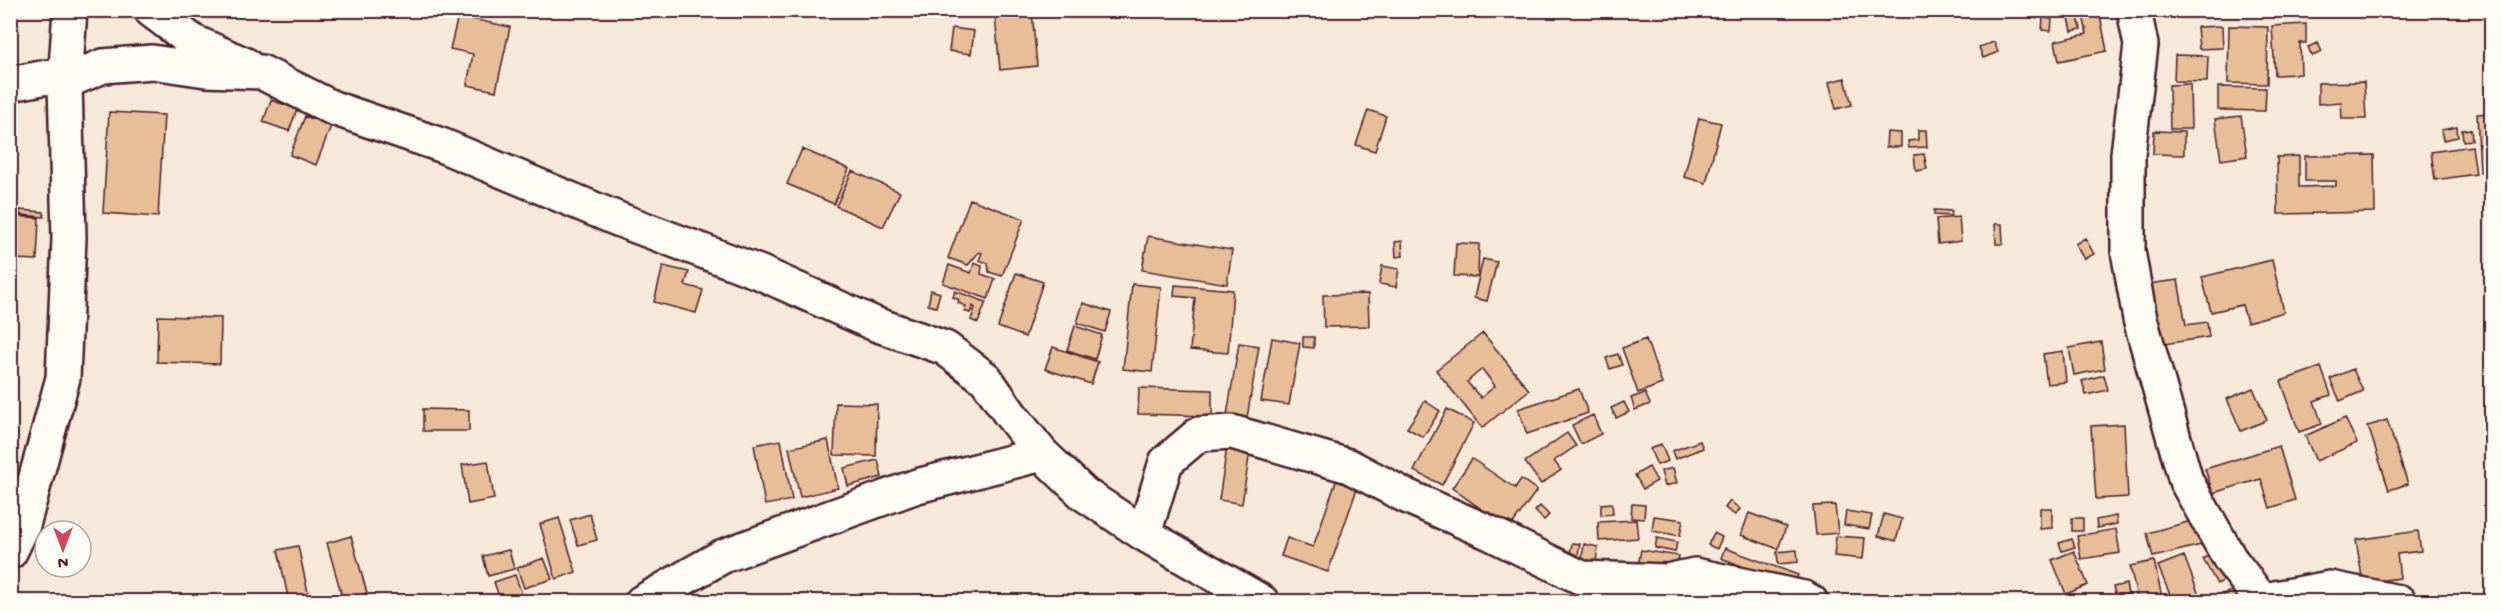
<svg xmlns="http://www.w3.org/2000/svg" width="2502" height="612" font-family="'Gochi Hand',sans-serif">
  <rect width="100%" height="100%" fill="#f6e9da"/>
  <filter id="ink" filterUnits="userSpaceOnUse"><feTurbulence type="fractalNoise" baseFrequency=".0167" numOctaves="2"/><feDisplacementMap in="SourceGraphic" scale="12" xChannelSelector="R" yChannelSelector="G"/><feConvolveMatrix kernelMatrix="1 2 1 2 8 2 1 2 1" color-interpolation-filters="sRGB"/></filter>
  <g filter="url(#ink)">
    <path fill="#e7be97" stroke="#4a1f2b" stroke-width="1.5" fill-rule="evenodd" d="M2067,10H2076L2081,29L2072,31Z
      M2082,10H2099L2107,51L2059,61L2055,41L2087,34Z
      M1032,11L1037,66L1000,70L995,15Z
      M458,16L510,27L496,91L467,85L473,54L450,49Z
      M2043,18L2052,19L2051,31L2042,30Z
      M2306,24V43H2300L2301,74L2275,75L2272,26Z
      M2222,26L2223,48L2199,49L2197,27Z
      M2229,26L2268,27L2267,84L2228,83Z
      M952,28L974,31L971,54L949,51Z
      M1994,42L1998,52L1983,58L1979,47Z
      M2318,43L2322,52L2312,56L2308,47Z
      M2175,55L2208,56L2207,82L2174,81Z
      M1845,78L1852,105L1836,109L1829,82Z
      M2364,82L2366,119H2342L2341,102L2318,104V83Z
      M2190,84L2191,129H2170L2169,85Z
      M2218,87L2266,88L2265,111L2218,110Z
      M271,100L297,109L289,131L263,122Z
      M1368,110L1386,116L1375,151L1356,145Z
      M109,112L164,115L158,217L103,213Z
      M2492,113V171L2480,172L2477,114Z
      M305,116L331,126L316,165L290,155Z
      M2241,116L2247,156L2221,160L2215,119Z
      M1699,118L1721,123L1706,183L1684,177Z
      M2457,127L2458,137L2443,140L2441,130Z
      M2471,129L2472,140L2463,141L2462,130Z
      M1918,130H1926L1927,147L1909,148L1908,141L1918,140Z
      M2154,131L2184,132V155L2153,154Z
      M1887,132L1901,133V147H1886Z
      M2472,146L2476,174L2435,180L2431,152Z
      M802,149L849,169L834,204L787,184Z
      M1924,154L1927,169L1916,171L1914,155Z
      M2374,155L2375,212L2278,214L2277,157L2299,156V187L2336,186V181H2305V156Z
      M852,171L900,192L883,227L836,206Z
      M970,199L1024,219L1002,276L989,272L988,263L979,260L982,253L979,252L968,265L948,258Z
      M20,210L44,212V217L20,215Z
      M1934,210L1952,211L1951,216L1934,215Z
      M16,216L39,218L37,260L14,259Z
      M1959,217L1961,241L1938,244L1936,219Z
      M1995,224H2002L2003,244H1996Z
      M1148,236L1232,250L1227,284L1142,270Z
      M2085,238L2094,254L2084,259L2075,244Z
      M1402,241L1403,256L1396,257L1395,242Z
      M1456,243L1479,244L1478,277L1454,276Z
      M1483,259L1497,262L1487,301L1474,298Z
      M2272,260L2284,312L2247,322L2242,305L2211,312L2202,277Z
      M974,263L982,266L981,274L995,279L988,299L943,283L949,265L971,273Z
      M663,266L689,272L685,285L703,290L696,313L654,302Z
      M1382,266L1399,269L1396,287L1379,284Z
      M1016,273L1043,282L1025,337L998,327Z
      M2178,280L2186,325L2207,322L2209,337L2158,345L2148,284Z
      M1132,284L1161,287L1152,372L1123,369Z
      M1175,285L1233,290L1228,353L1190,350L1195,298L1174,296Z
      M931,290L940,293L936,307L928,305Z
      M955,291L986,302L978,323L971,320L975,308L973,306L970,313L964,311L966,306L958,303L959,300L953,297Z
      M1368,294L1369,326L1324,327L1323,295Z
      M1083,303L1111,312L1105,332L1077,323Z
      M158,316L221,318L220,364L157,362Z
      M1075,326L1102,335L1095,359L1067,350Z
      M1483,333L1529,390L1482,428L1436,370ZM1482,369L1495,386L1481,398L1467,382Z
      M1303,337H1314V348L1303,347Z
      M1272,338L1300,343L1289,405L1261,401Z
      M1646,339L1662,384L1638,393L1622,348Z
      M2101,342L2105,369L2074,375L2069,348Z
      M1239,343L1259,346L1247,418L1227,415Z
      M1053,347L1098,362L1091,384L1045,369Z
      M2063,351L2066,382L2047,384L2043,354Z
      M1618,354L1622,365L1610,369L1606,358Z
      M2321,367L2331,395L2314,401L2322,424L2299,432L2281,381Z
      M2353,369L2363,391L2340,401L2330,379Z
      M2104,375L2108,390L2086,395L2082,381Z
      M1139,388L1212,390V416L1138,414Z
      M2253,388L2267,420L2241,431L2227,399Z
      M1579,389L1588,413L1527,434L1518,409Z
      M1645,393L1650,404L1635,410L1631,398Z
      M1425,401L1440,411L1423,437L1407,428Z
      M1624,402L1629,412L1616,418L1611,408Z
      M836,403L877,404L876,456L834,455Z
      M423,409L469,410V431H423Z
      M1447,409L1474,423L1442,485L1414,471Z
      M1593,415L1601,434L1581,444L1572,425Z
      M2345,418L2357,443L2316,461L2305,436Z
      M2387,420L2408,484L2389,490L2368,426Z
      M2124,424L2128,497L2096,499L2091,426Z
      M1567,433L1576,446L1554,461L1561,470L1541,484L1525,462Z
      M781,440L792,500L765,505L754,445Z
      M828,440L838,488L800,497L789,448Z
      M1228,440L1251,444L1242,504L1219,500Z
      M1700,441L1703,448L1675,459L1672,451Z
      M1661,444L1668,461L1657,465L1650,449Z
      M2279,446L2295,500L2270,508L2261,479L2213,493L2205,469Z
      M1472,459L1515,488L1521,479L1537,490L1509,529L1452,488Z
      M878,460L882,477L848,486L844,468Z
      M488,461L494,499L468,504L462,465Z
      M1649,467L1657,481L1643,489L1635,475Z
      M1673,468L1677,483L1665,486L1661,471Z
      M1339,473L1360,480L1328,572L1281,556L1287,538L1313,547Z
      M1730,501L1740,509L1735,515L1725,508Z
      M1612,503L1613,514L1601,515V504Z
      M1632,504L1645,505L1644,519L1631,518Z
      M1835,505L1838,533L1816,535L1813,506Z
      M1540,506L1549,515L1544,520L1535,511Z
      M2040,508H2052V528L2040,529Z
      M1846,511L1872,515L1869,529L1844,525Z
      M1749,513L1786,527L1778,549L1741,535Z
      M590,514L597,540L578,545L570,520Z
      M1884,514L1902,519L1896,541L1878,536Z
      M1654,516L1683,520L1680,536L1652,531Z
      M2116,516L2117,524L2097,528L2096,520Z
      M559,518L576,572L556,579L540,524Z
      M2072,518H2083V531H2072Z
      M2199,519L2205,544L2153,557L2147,533Z
      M1636,520L1638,538L1599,541L1598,522Z
      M2116,529L2120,553L2081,559L2077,536Z
      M2418,531L2421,551L2397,554L2400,578L2363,583L2356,540Z
      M1714,533L1722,537L1717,549L1708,545Z
      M351,536L367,593L343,600L327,543Z
      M1836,536L1865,538L1863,559L1834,556Z
      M1657,538L1677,542L1675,552L1655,548Z
      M2072,539L2075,547L2062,551L2059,543Z
      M1572,543L1580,544L1577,560L1569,559Z
      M1584,544L1598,547L1596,562L1582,559Z
      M298,546L310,602H289L278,550Z
      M1725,548L1798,575L1794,586L1721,558Z
      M509,550L514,569L488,576L483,556Z
      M1641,550L1679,556L1675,577L1637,571Z
      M1797,550L1798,562L1778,564L1777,552Z
      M2074,551L2088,585L2066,594L2052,560Z
      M2214,552L2229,578L2217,584L2203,559Z
      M2184,556L2199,595L2182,602H2173L2158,566Z
      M544,558L552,579L524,588L517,568Z
      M2154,561L2163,602H2138L2130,566Z
      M515,575L525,602H501L494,582Z
      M1681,581L1725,583L1724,602L1680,601Z
      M2126,584L2128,594L2116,596L2113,587Z
      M2234,590L2237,598L2226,602L2223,594Z"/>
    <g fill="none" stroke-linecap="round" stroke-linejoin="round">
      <defs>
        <path id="street" d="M151,10L192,41L246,65
          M2134,10L2141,45L2128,154V251L2140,319L2186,481L2230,559L2263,602
          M10,84L47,77L65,82L103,66L152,62L206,70L261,72L333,108L441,145L620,220L761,273L875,324L945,348L986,379L1010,414L1042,454L1084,494L1144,534L1262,602
          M1144,534L1166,462L1199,434L1232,432L1349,466L1404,495L1488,532L1582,578L1667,581L1695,575L1804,598L1811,602
          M10,552L23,525L63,378L69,238L65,82L70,10
          M2264,600L2330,588L2399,602
          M642,602L723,556L917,486L1042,454"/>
      </defs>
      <use href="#street" stroke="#4a1f2b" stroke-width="38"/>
      <use href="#street" stroke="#fdfcf7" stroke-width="33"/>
    </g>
  </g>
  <rect width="2502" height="612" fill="none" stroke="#fdfcf7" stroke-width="36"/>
  <rect x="18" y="18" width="2466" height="576" fill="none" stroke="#4a1f2b" stroke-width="2" filter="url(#ink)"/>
  <g transform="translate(63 549) rotate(180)"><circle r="28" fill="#fdfcf7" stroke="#b5a4a5" stroke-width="1.5"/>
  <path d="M0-4.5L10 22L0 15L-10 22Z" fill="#d1495b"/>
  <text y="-9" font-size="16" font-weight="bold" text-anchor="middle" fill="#4a1f2b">N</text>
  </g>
</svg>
